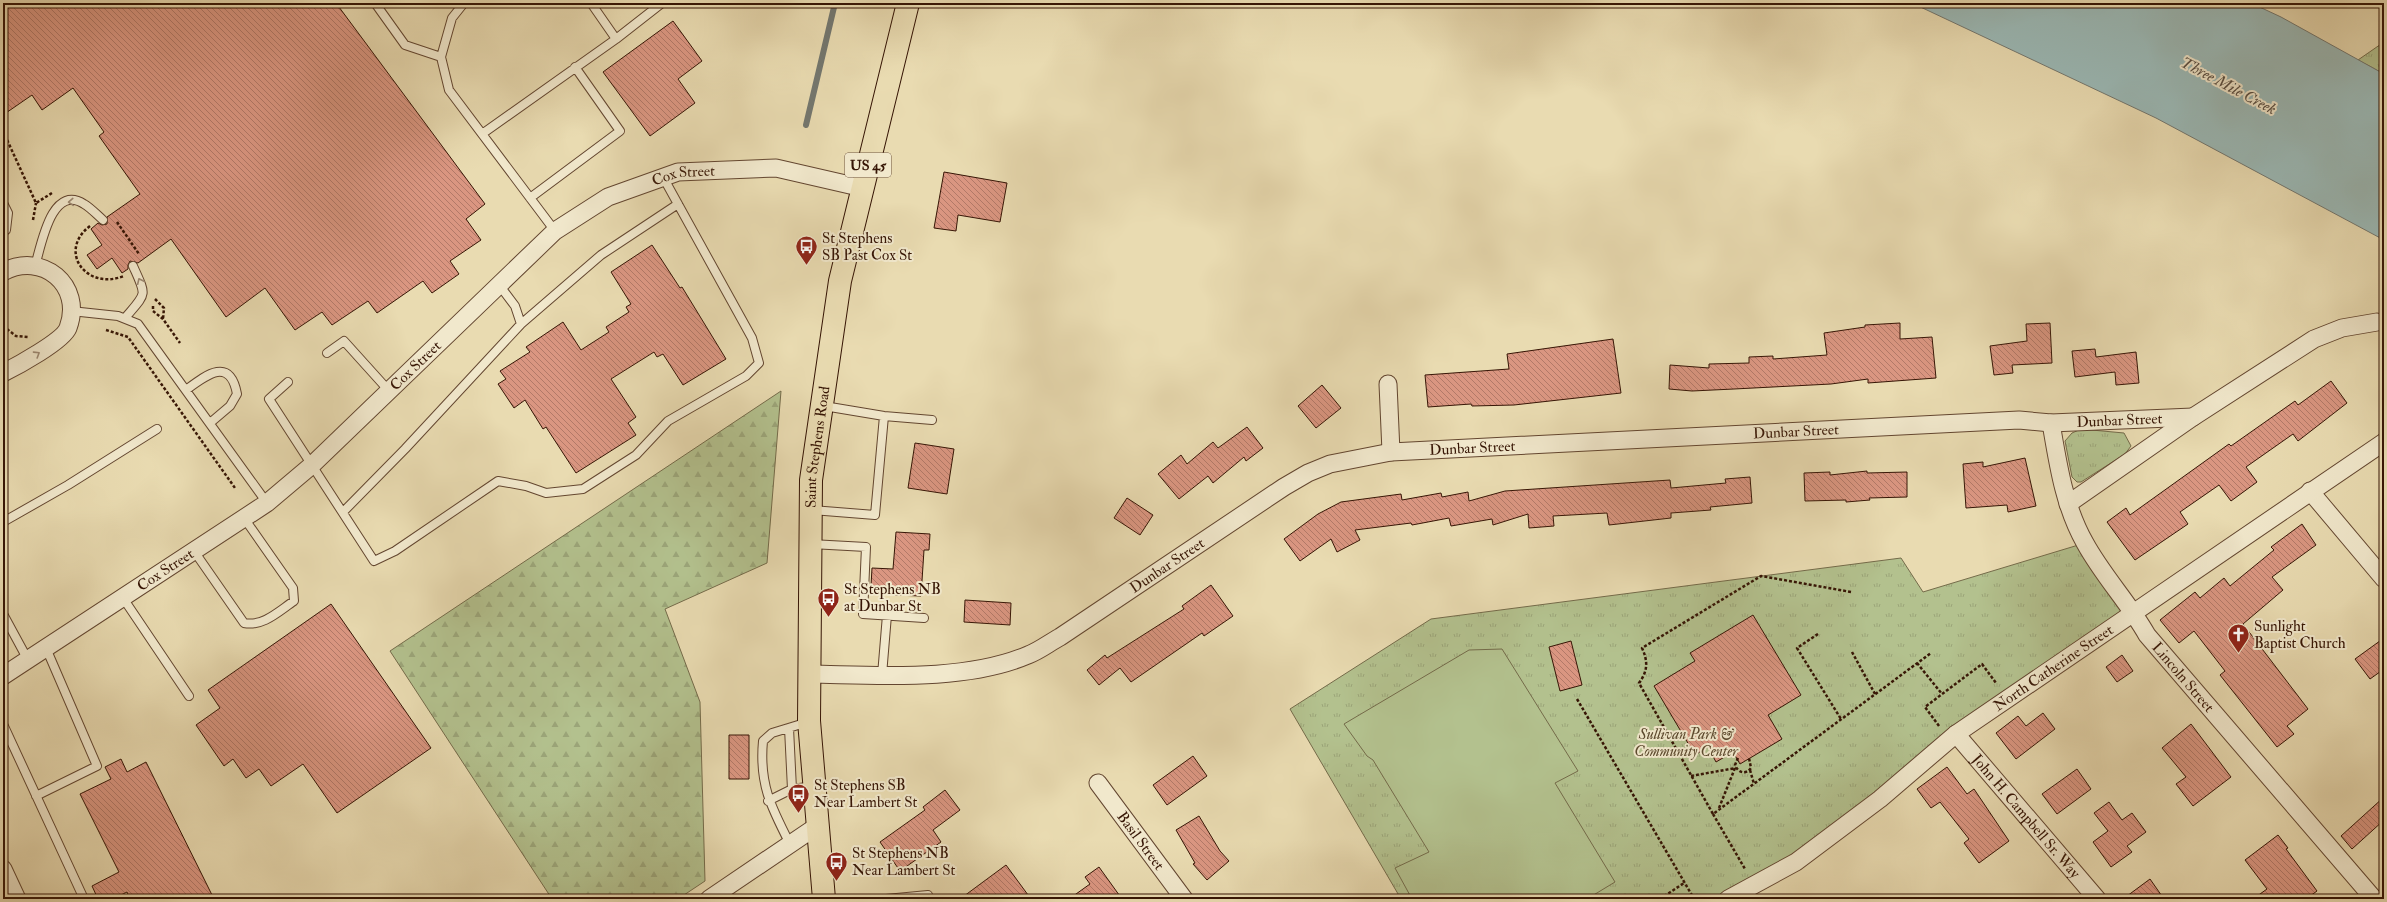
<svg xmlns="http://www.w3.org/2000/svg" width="2387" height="902" font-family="'IM FELL Double Pica',serif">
  <defs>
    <pattern id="grass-tufts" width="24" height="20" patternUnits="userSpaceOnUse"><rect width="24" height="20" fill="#b3c18e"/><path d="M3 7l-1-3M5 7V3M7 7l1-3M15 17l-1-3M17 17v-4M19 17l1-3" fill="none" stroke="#9ba579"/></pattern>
    <pattern id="forest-firs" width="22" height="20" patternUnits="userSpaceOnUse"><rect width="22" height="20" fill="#b3c18e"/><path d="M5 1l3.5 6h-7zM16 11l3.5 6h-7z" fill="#9ba579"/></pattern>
    <pattern id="building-back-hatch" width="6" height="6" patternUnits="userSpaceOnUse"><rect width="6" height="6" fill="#da9681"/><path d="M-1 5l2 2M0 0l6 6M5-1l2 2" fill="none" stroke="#b27968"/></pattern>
  </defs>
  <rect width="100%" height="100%" fill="#e9dbb1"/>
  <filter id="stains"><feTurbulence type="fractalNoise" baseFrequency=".005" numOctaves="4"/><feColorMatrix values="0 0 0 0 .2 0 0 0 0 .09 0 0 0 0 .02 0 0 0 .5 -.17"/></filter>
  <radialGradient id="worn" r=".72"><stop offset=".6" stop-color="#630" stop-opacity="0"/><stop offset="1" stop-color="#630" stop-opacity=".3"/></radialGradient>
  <path fill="url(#grass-tufts)" stroke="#746b4a" d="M2384,42V74L2358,60Z
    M2081,429L2124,433L2131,446L2125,454L2081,482H2077L2072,477L2065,441L2072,433Z
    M2085,543L2133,611L1880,799L1728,899H1401L1290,709L1431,619L1901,558L1923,592Z"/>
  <path fill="url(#forest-firs)" stroke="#746b4a" d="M781,391L767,563L665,609L700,702L705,881L678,899H552L390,651Z"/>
  <path fill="#b3c18e" stroke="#746b4a" d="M1502,649L1578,771L1555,783L1615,882L1587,899H1412L1395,868L1429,852L1373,760L1367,756L1344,724L1469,650Z"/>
  <path fill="#9bb9b6" stroke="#73776f" d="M1912,3H2251L2281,17L2384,74V240L2156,118Z"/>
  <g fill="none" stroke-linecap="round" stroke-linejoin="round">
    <path stroke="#73776f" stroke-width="6" d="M806,125L835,3"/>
  </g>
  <path fill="url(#building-back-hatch)" stroke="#361505" d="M3,3H336L485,204L466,219L481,240L450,261L459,274L432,293L423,281L377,313L368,301L332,325L322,312L295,330L265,288L226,317L171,239L138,263L130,261L128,265V269L122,273L112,258L97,269L87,255L102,245L91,229L98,223L102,225L107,224V217L140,194L99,136L104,132L73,88L42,110L32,95L3,115Z
    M673,21L702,61L678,79L695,103L650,136L603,72Z
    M944,172L1007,183L1000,222L958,215L956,231L934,228Z
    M652,245L680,288L682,287L726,359L683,385L663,354L657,357L654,352L611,379L636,417L628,423L636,435L576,473L546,427L543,429L525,400L514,408L498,384L506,379L500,371L530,352L526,347L563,322L581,350L609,332L606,327L629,312L626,307L631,304L611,272Z
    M1900,323V339L1932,337L1936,378L1868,383V379L1831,384L1734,389L1692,391L1669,389L1670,365L1709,368V364L1749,363V357L1773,356V359L1827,355L1824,333L1865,327V325Z
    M2050,323L2052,363L2012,365L2013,373L1994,375L1990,346L2027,341L2026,324Z
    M1613,339L1621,393L1514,405L1472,406L1471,404L1428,407L1425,375L1509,369L1507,354Z
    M2095,349L2096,357L2136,352L2139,383L2116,385L2115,372L2075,377L2072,351Z
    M2331,381L2347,403L2298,441L2293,434L2246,467L2257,482L2231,501L2219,485L2180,512L2188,524L2135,560L2107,522L2126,508L2130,515L2229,444L2231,446L2295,401L2298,405Z
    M1322,385L1341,408L1316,428L1298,406Z
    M1247,427L1263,448L1246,461L1244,457L1213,483L1208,476L1179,499L1158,474L1181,455L1187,464L1213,442L1218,448Z
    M915,443L954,449L947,494L908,488Z
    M2025,458L2036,506L2008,512L2007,505L1966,508L1963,464L1983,462V467Z
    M1867,471V473L1907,472V497L1869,498L1870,500L1846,502V500L1805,501L1804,473L1830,472V475Z
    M1750,477L1752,503L1710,507L1711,510L1671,513V518L1609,525L1607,513L1553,516L1554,526L1529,528L1528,514L1493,525L1492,519L1451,526L1449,518L1412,525L1411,523L1355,530L1360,540L1337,552L1331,539L1300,561L1284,539L1318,514L1341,502L1401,494L1402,500L1441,493L1442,497L1468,492L1469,501L1505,491L1670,480L1671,488L1726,483L1725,479Z
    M1127,498L1153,515L1140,535L1114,518Z
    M2302,524L2316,545L2272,577L2283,590L2243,624L2308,709L2287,726L2294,734L2277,747L2220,675L2225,671L2194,631L2179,643L2160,620L2195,592L2200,598L2224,578L2230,586L2274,550L2271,547Z
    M896,532L930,534L929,550H924L921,596L893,595L894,587L871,586L872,568L893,569Z
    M1211,585L1233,616L1204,636L1202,633L1131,682L1120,668L1099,685L1087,670L1105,655L1107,658L1184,609L1182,606Z
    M965,600L1011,603L1010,625L964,622Z
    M331,604L431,748L337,813L303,764L271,786L259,769L246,778L233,759L224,766L196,725L220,708L208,690Z
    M1753,615L1801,695L1768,715L1782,739L1740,764L1733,752L1716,762L1708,747L1695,755L1654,686L1695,661L1690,653Z
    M2384,638V669L2370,679L2355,659Z
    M1571,641L1582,685L1560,691L1549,647Z
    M2122,655L2133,671L2117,682L2106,667Z
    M2043,713L2055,729L2016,759L1996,733L2018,716L2026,726Z
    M2191,724L2231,777L2193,806L2176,784L2186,777L2162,748Z
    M729,735H749V779H729Z
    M1193,756L1207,776L1167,805L1153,785Z
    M121,759L127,772L146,762L214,899H130L127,892L113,899H98L92,886L119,872L80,794L111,779L105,767Z
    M1947,767L1967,794L1974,789L2009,841L1979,863L1964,843L1969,839L1940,802L1931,808L1917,789Z
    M2077,769L2091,789L2057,814L2042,794Z
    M945,790L960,810L933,830L941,842L900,871L880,842L925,810L923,807Z
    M2384,797V820L2352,849L2341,836Z
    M2109,802L2122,820L2132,813L2146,832L2127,846L2132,852L2111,867L2093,842L2108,831L2094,813Z
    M1199,816L1220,851L1229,861L1207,880L1193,864L1195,863L1176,830Z
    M2278,835L2288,848L2286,849L2317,891L2306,899H2253L2267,889L2245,860Z
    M1006,865L1031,899H960Z
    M1099,867L1122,899H1069L1090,884L1085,877Z
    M2150,879L2164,899H2123Z"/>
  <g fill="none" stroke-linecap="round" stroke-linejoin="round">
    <defs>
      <path id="lane" d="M375,3L405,45L441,57
        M464,3L452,18L441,57L449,90L555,231
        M616,39L662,3
        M482,134L616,39L591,3
        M530,198L620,131L575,67
        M3,203L8,213L6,230L3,232
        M35,266C41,247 51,183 84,204C91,208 97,215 103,220
        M71,311L118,316L138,324L267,503
        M125,318C147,292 147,297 133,266
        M521,324L601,255L678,204
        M327,353L344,341L390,392
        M288,382L269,399L374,561L395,551L498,481L526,486L546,493L583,489L636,455L668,421L746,376L759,363L752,338L663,177
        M186,390C206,375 230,356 237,394L230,406L210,423
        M824,406L884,416L932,420
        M812,510L875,515L884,416
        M343,512L405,449L521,324L515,306L500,286
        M3,522L68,485L157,429
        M811,544L866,547L863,614L924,618
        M194,551L244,623C263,627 279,611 294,601L293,588L244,518
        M123,598L189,696
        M3,614L28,660
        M882,675L887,615
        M3,724L84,899
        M789,728L792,789L814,786
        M36,796L97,766L46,648
        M768,801L792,789
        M790,844C771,807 759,784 763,741L772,733L808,722
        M886,899L928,895"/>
      <g id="street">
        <path d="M3,272C42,251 84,285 68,328C63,341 17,366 3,373"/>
        <path d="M1388,384L1391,452"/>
        <path id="s1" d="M2051,423C2058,464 2064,506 2085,543C2103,576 2129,603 2147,635L2374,899"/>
        <path d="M2310,491L2384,579"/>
        <path d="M2068,504L2193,417L2314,339L2342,328L2377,322"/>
        <path id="s2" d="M810,674C877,675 965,682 1028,655C1039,651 1049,643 1060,637L1284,487L1308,473L1330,464L1391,452L2019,420L2051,423L2193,417"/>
        <path id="s3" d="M3,676L267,503L312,465L555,231L608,197L678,172L776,168L863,188"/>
        <path id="s4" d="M1956,734L2097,899"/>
        <path id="s5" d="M1098,783L1184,899"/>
        <path d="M3,869L17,899"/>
        <path d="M709,899L817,826"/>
        <path id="s6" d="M1728,899L1796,862L1880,799L1956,734L2384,442"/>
      </g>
      <g id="primary">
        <path id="s7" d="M824,899L809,721L811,480L840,281L908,3"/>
      </g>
    </defs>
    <use href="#lane" stroke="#634630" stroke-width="10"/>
    <use href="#street" stroke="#634630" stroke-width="19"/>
    <use href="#primary" stroke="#361505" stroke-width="24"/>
    <path stroke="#361505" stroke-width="2.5" stroke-dasharray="3 2" stroke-linecap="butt" d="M3,131L36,203L52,193
      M33,220L36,203
      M117,222L139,254
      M90,226C57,251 86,291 124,276
      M155,299L164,308L163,319
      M153,306V311L163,319L180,343
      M3,326L16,336L28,337
      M106,330L128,337L235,488
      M1851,592L1761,576L1642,648C1648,661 1648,671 1639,683L1713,814L1931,653
      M1818,634L1797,648L1841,719
      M1852,652L1875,694
      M1917,663L1942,694
      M1577,699L1693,897
      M1939,726L1925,707L1982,664L1996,683
      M1738,758L1735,765C1738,773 1746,775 1751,768L1749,758
      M1750,770L1754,784
      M1691,776L1736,768
      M1719,808L1735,768
      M1713,814L1745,869
      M1660,899L1684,883"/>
    <use href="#lane" stroke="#f1e8cc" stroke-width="8"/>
    <use href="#street" stroke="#f1e8cc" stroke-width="17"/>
    <use href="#primary" stroke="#e9dbb1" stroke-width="22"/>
  </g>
  <defs><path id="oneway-chevron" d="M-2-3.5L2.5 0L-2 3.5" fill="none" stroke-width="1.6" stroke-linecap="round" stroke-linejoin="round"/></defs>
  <g stroke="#9d8972">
    <use href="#oneway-chevron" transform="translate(71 202) rotate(177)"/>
    <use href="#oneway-chevron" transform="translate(140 281) rotate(-115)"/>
    <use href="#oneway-chevron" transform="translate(37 354) rotate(-32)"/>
  </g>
  <defs>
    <symbol id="bus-pin" viewBox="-11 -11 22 30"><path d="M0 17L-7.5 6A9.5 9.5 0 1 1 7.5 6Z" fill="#8f2418" stroke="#f1e8cc"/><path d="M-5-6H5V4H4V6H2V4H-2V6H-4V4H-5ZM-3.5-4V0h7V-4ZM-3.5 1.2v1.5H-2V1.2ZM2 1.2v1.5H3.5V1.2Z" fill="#fff"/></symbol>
    <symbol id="church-pin" viewBox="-11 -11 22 30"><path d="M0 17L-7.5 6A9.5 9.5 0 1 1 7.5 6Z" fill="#8f2418" stroke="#f1e8cc"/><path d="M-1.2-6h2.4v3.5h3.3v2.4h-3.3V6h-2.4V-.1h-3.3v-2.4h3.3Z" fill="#fff"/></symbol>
  </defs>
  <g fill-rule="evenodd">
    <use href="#bus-pin" x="794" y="234" width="25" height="34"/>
    <use href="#bus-pin" x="816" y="586" width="25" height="34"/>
    <use href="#church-pin" x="2226" y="622" width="25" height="34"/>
    <use href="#bus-pin" x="786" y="782" width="25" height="34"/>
    <use href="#bus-pin" x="824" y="850" width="25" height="34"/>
  </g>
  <g text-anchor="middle" stroke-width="4" stroke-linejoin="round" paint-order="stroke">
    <rect fill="#f1e8cc" stroke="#6e5441" stroke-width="1" x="845" y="153" width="46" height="24" rx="3"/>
    <g font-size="14" font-weight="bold" fill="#361505">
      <text x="868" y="170">US 45</text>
    </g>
    <g font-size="15" fill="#361505" stroke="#f1e8cc">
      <text dy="5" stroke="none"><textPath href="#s3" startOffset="854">Cox Street</textPath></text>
      <text dy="5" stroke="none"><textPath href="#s3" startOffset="518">Cox Street</textPath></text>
      <text dy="5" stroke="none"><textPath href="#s2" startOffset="1370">Dunbar Street</textPath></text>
      <text dy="5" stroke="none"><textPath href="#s2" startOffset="1046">Dunbar Street</textPath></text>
      <text dy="5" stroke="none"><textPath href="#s7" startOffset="453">Saint Stephens Road</textPath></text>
      <text dy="5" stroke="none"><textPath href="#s2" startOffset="722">Dunbar Street</textPath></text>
      <text dy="5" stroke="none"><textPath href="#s2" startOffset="386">Dunbar Street</textPath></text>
      <text dy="5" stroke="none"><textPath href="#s3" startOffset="194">Cox Street</textPath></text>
      <text dy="5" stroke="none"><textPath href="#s6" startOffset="400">North Catherine Street</textPath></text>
      <text dy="5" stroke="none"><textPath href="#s1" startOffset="292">Lincoln Street</textPath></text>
      <text dy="5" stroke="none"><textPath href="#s4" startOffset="108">John H. Campbell Sr. Way</textPath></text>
      <text dy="5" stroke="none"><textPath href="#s5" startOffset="72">Basil Street</textPath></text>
    </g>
    <g font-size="15" fill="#361505" stroke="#f1e8cc" text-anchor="start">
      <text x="822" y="243">St Stephens<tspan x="822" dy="17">SB Past Cox St</tspan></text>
      <text x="844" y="594">St Stephens NB<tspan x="844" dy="17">at Dunbar St</tspan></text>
      <text x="2254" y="631">Sunlight<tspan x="2254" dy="17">Baptist Church</tspan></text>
      <text x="814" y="790">St Stephens SB<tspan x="814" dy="17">Near Lambert St</tspan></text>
      <text x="852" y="858">St Stephens NB<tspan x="852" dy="17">Near Lambert St</tspan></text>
    </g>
    <g font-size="15" font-style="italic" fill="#5c492e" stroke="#f1e8cc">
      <text x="1686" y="739">Sullivan Park &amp;<tspan x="1686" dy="17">Community Center</tspan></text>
    </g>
    <g font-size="16" font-style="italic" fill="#594e43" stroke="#f1e8cc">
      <text transform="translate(2229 85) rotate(28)" y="6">Three Mile Creek</text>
    </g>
  </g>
  <rect width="2387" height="902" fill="none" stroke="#e9dbb1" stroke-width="16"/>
  <rect x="4" y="4" width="2379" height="894" fill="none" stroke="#361505" stroke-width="2"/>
  <rect x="8" y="8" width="2371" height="886" fill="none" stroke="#361505"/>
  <rect width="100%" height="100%" filter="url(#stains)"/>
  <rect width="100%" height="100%" fill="url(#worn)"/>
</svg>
